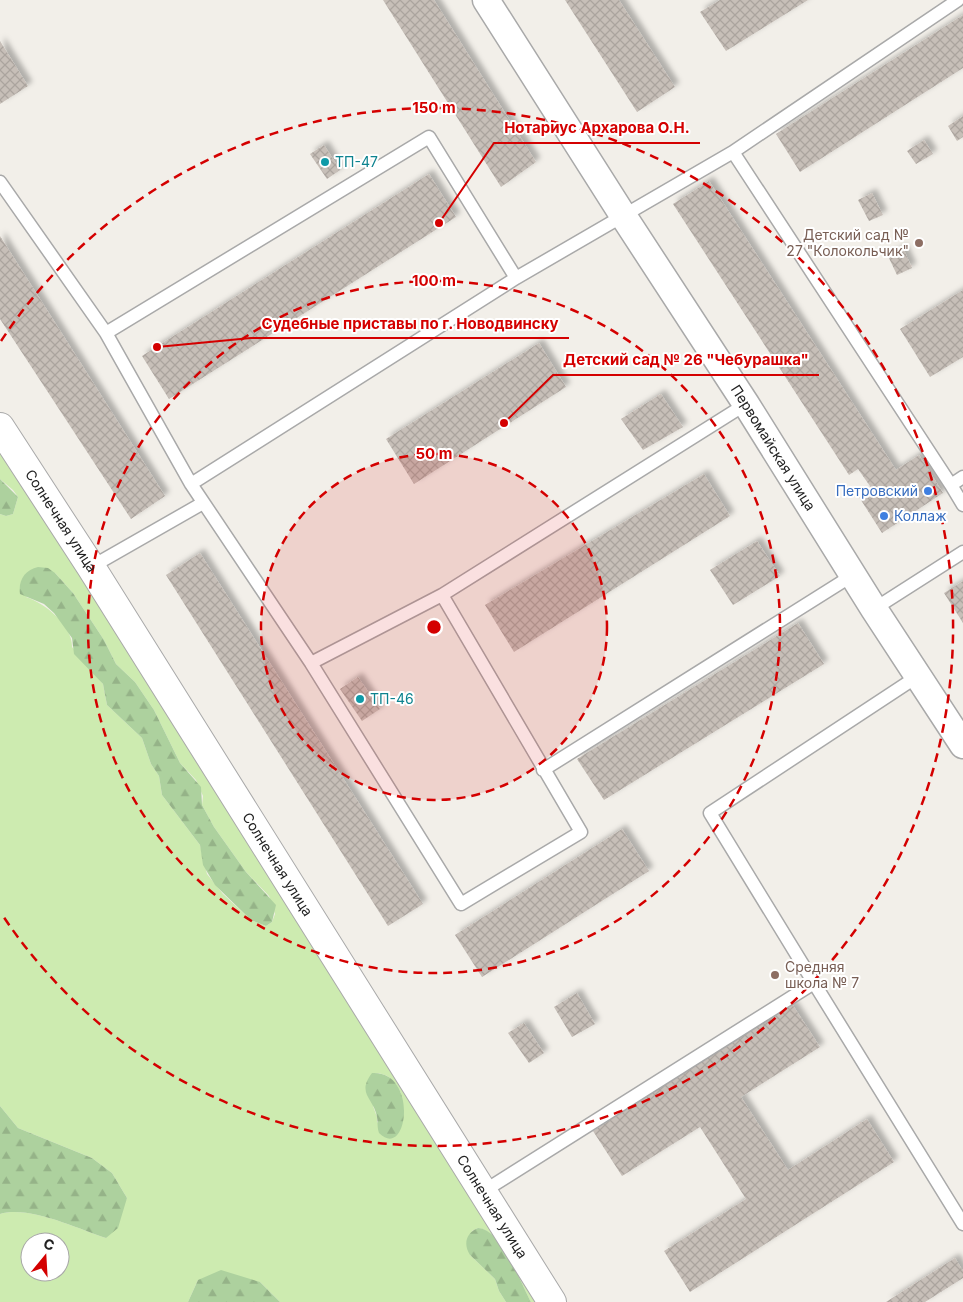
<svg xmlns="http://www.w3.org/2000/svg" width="963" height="1302" font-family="Inter,sans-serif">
  <defs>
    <pattern id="forest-firs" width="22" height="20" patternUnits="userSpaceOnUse" patternTransform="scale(1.25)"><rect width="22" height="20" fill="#add19e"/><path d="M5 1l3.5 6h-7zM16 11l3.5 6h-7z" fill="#95b388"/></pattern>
    <pattern id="building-cross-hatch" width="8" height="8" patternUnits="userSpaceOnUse" patternTransform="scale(1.25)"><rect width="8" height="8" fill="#c7bfb8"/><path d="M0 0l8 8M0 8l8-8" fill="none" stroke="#aba49e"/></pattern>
    <filter id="shadow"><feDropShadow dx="4.5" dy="-4.5" stdDeviation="2.5" flood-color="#0004"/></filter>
  </defs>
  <rect width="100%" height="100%" fill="#f2efe9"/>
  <path fill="#cdebb0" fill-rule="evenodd" d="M0,449L539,1302H531C521,1284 502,1230 478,1228L472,1231L470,1255L495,1279L499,1291L506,1302H280L260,1282L198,1280L188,1302H0V1214C29,1205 78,1229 106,1238L127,1198L112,1173L92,1158L18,1128L0,1106V514L6,516L13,514L18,497L13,490L0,479ZM55,573L73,593L104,640L116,664L135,682L154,710L180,763L196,780L203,796L202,805L214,827L246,872L269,896L275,914L272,922L266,926L251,920L223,894L207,874L200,845L162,795L159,776L151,764L142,738L107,705L103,684L72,647C73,626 45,603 26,597ZM372,1073C387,1072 395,1080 401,1093L377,1123V1117L373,1106ZM30,1242H60V1272H30Z"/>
  <path fill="url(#forest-firs)" d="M0,479L18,497L13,514L6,516L0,514Z
    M38,567L48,568L55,573L73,593L104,640L116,664L135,682L154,710L180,763L201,787L202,805L214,827L246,872L276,905L272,922L266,926L251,920L215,885L203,865L200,845L162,795L159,776L151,764L142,738L107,705L103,684L74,654L72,638L54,613L44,604L20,594C18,580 25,570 38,567Z
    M372,1073C419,1070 408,1162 379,1133C377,1127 378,1123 377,1117C374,1098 356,1094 372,1073Z
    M0,1106L18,1128L92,1158L112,1173L127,1198L118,1228L106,1238C78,1229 29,1205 0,1214Z
    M478,1228C502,1229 521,1284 531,1302H506L499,1291L495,1279L470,1255C463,1244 466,1233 478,1228Z
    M221,1270L260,1282L280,1302H188L198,1280Z"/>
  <path fill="url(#building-cross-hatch)" filter="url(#shadow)" d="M383,0H434L536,162L501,187Z
    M565,0H619L675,87L637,112Z
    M720,0H808L726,51L700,12Z
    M963,15V68L800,172L776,134Z
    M0,41L28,86L0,104Z
    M963,116V137L957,141L948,126Z
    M924,140L933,154L916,164L907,151Z
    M324,145L340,170L327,179L310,154Z
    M429,174L456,217L169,399L142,356Z
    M709,181L896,470L919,455L943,493L882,533L859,497L872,489L858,469L849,475L673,204Z
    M872,193L883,215L869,221L858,200Z
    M0,236L165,496L131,519L0,319Z
    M903,248L912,268L897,275L888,256Z
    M963,290V357L930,377L900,329Z
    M539,343L566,387L414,484L386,439Z
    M661,394L683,427L643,450L621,419Z
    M704,474L730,516L514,652L485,605Z
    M757,541L780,576L733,605L710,570Z
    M200,553L423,904L388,926L166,575Z
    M963,581V623L944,593Z
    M798,623L824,664L604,800L577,759Z
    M358,677L380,709L362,721L340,689Z
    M622,829L649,871L482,977L455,935Z
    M577,993L595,1024L572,1037L554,1007Z
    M792,1004L820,1047L741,1097L788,1170L867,1119L894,1162L690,1292L664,1251L746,1199L700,1127L622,1176L593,1131Z
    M524,1023L544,1053L529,1063L508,1033Z
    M955,1258L963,1271V1278L925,1302H886Z"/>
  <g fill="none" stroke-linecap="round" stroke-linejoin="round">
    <defs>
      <path id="service" d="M0,182L106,333L191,484L311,663L461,904L581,832L442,595L311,663
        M106,333L429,137L516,278
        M963,477L951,485L963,505
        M191,484L516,278L733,152
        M951,485L733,152L958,0
        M91,567L203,503
        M442,595L746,404
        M874,609L963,552
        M543,770L853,575
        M814,983L710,813L918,676
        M484,1191L814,983L963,1224"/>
      <g id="minor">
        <path id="s1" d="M486,0L624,217L746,404L874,609L963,745"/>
      </g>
      <g id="tertiary">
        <path id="s2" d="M0,427L91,567L552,1302"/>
      </g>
    </defs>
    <use href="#service" stroke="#a9a9a9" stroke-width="15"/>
    <use href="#minor" stroke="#a9a9a9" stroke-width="29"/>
    <use href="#tertiary" stroke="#a9a9a9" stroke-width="30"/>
    <use href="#service" stroke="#fff" stroke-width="12"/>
    <use href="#minor" stroke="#fff" stroke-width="26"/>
    <use href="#tertiary" stroke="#fff" stroke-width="28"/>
  </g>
  <circle cx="434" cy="627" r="173" fill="#d40000" fill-opacity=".12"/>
  <g fill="none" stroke="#d40000" stroke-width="2.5" stroke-dasharray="9 6">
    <circle cx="434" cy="627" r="173"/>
    <circle cx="434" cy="627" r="346"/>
    <path d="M1 341A519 519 0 1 1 1 913"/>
  </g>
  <g fill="#0f9aa8" stroke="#fff" stroke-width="2">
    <circle cx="325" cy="162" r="5"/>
    <circle cx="360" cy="699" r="5"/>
  </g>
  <g fill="#8d6e63" stroke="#fff" stroke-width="2">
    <circle cx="919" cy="243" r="5"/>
    <circle cx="775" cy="975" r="5"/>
  </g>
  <g fill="#3f7fe0" stroke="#fff" stroke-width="2">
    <circle cx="928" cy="491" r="5"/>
    <circle cx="884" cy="516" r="5"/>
  </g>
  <g text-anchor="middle" stroke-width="4" stroke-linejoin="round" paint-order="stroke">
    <g font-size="14" fill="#0d838f" stroke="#fff" text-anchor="start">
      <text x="335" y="167">ТП-47</text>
      <text x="370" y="704">ТП-46</text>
    </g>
    <g font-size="14" fill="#785e54" stroke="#fff" text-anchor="end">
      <text x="909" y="240">Детский сад №<tspan x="909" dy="16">27 "Колокольчик"</tspan></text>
      <text x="785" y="972" text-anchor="start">Средняя<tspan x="785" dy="16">школа № 7</tspan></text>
    </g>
    <g font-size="14" fill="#222" stroke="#fff">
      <text dy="5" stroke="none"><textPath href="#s1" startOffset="532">Первомайская улица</textPath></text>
      <text dy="5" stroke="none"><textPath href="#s2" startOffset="112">Солнечная улица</textPath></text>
      <text dy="5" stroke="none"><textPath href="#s2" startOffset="518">Солнечная улица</textPath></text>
      <text dy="5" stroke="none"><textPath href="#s2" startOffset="922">Солнечная улица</textPath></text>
    </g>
    <g font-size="14" fill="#366cbe" stroke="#fff" text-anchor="end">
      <text x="918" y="496">Петровский</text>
      <text x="894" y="521" text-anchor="start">Коллаж</text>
    </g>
  </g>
  <circle cx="434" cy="627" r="8" fill="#d40000" stroke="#fff" stroke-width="2.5"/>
  <g font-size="15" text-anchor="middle" font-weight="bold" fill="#d40000" stroke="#fff" stroke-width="4" stroke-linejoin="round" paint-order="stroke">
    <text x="434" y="113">150 m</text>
    <text x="434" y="286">100 m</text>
    <text x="434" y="459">50 m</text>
  </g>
  <path fill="none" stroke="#d40000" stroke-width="2" d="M439 223L494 143H700M157 347L251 338H569M504 423L553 375H819"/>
  <g fill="#d40000" stroke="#fff" stroke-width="2">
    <circle cx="439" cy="223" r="5"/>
    <circle cx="157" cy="347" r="5"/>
    <circle cx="504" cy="423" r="5"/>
  </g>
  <g font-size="15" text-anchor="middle" font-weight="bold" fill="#d40000" stroke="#fff" stroke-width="4" stroke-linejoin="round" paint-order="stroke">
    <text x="597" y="133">Нотариус Архарова О.Н.</text>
    <text x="410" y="329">Судебные приставы по г. Новодвинску</text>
    <text x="686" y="365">Детский сад № 26 "Чебурашка"</text>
  </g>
  <g transform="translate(45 1257) rotate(18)"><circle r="24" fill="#ffffff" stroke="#a7a7a7"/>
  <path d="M0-4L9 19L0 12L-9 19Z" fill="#d40000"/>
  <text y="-8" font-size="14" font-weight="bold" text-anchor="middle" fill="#222222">С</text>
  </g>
</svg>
